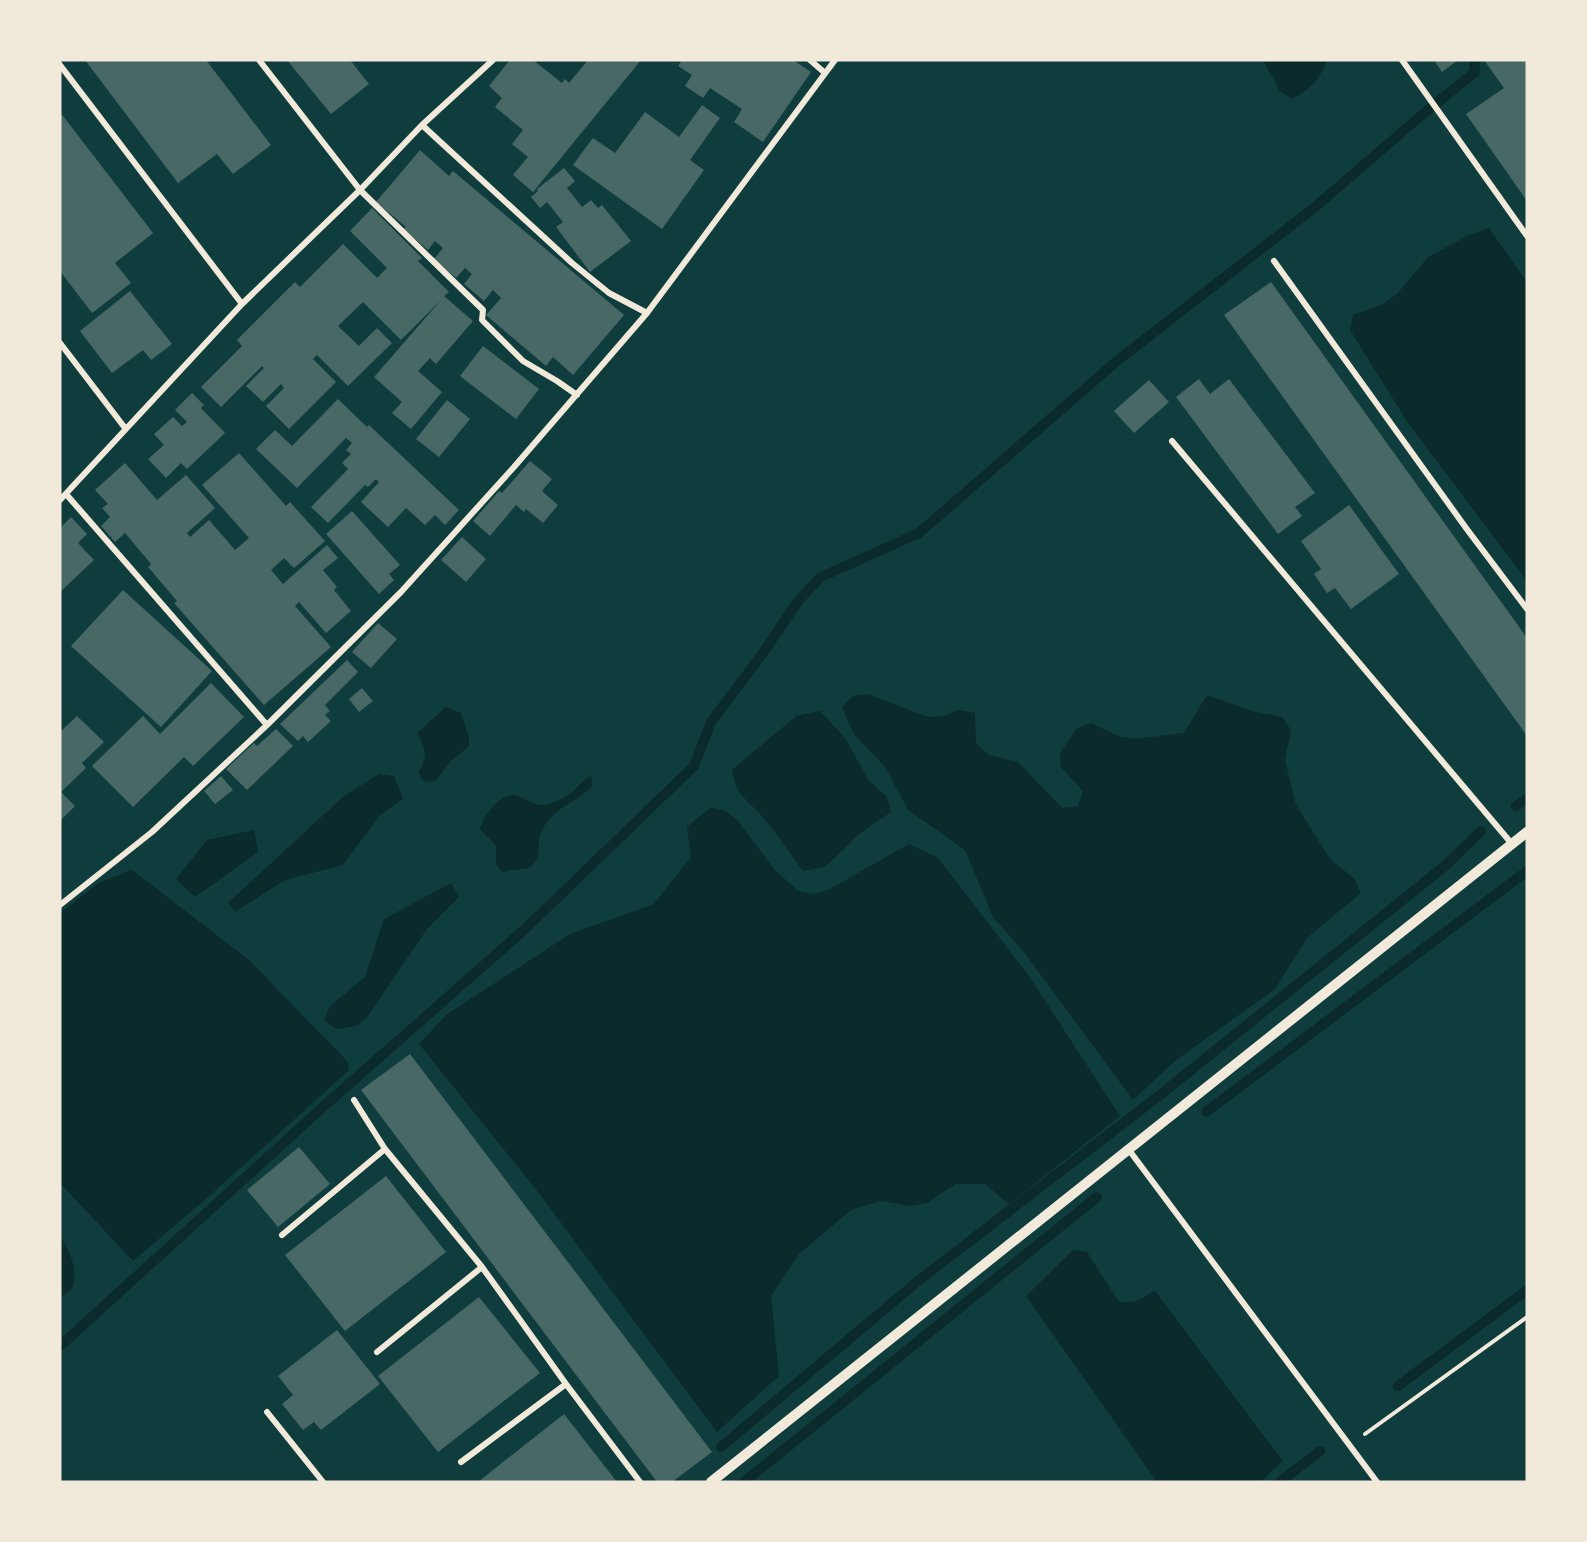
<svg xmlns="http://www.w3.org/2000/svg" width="1587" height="1542" font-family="'PT Sans Narrow',sans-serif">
  <rect width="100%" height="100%" fill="#0f3d3e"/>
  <path fill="#0a2a2b" d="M1263,60H1327C1321,78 1309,91 1292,99L1280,91Z
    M1489,228L1527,282V581L1408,423L1350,330L1353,315L1383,304L1397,294L1428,257L1469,235Z
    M868,694L928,717L944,716L958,710L975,713L976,743L989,755L1018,762L1062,808L1078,806L1083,791L1061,767L1060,753L1077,728L1091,723L1120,737L1136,739L1184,733L1207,695L1252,711L1282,717L1291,730L1285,760L1296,805L1330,859L1355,879L1361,893L1307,938L1275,989L1176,1060L1133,1100L1024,952L993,917L965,850L908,810L886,768L854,734L842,707L853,696Z
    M446,707L461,713L469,738V746L451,761L435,781L428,782L421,779L419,772C428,755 426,750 417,733Z
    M820,711L845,738L869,781L887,797L891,812L859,834L825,867L803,871C791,855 780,838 767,822C751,801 737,800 732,770L796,716Z
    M379,774L394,776L403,799L380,815L343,865L285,880L235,912L228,903L344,796Z
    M591,776L593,785C577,804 554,805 541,832C536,844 543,859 530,867C524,871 513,868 503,872C492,865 497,857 496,846L480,829C483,816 502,790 518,796C529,800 536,808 548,804C557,801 567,797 573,791C580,786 582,780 591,776Z
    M711,807L726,811L738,821L775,870L798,891L814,894L828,890L909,844L938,858L1029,976L1120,1116L1009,1204L985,1184H955L927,1203L911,1206L880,1201L851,1210L799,1254L771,1296L779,1376L717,1432L535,1188L419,1044L446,1015L570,934L654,904L691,857L687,827Z
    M254,830L258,852L195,897L176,879L207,840Z
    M132,870L248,959L348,1062L349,1070L207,1198L133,1261L60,1183V913L100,882Z
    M451,883L459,897L427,929L368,1016L357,1026L337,1029L324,1021L330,1006L365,977L384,919Z
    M60,1237C70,1248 82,1280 69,1292C66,1294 63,1295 60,1297Z
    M1073,1250L1087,1252L1119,1302C1126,1302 1134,1303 1141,1299C1147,1296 1148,1293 1155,1291L1283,1461L1260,1482H1157L1026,1296Z"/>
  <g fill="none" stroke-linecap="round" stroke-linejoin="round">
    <path stroke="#0a2a2b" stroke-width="10" d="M1516,806L1527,799
      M1206,1112L1527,871
      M60,1346L323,1107L525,929L694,766L711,722L763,653L798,601L821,577L919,533L1117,361L1315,207L1423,114L1475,72L1474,60
      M1398,1386L1527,1290
      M721,1447L918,1281L1160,1095L1446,865L1481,831
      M744,1482L1097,1197
      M1280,1482L1320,1451"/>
  </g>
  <path fill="#486865" d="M85,60H206L271,145L233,174L217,154L178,183Z
    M287,60H350L369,84L331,114Z
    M510,60H533L562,83L565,79L569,83L588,60H641L533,192L513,175L528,157L512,144L523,130L495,107L502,98L489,86Z
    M682,60H793L811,72L763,142L734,122L742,109L710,88L703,98L685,86L692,75L678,66Z
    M1434,60H1458L1442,72Z
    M1484,60H1527V201L1466,114L1504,88Z
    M702,105L720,118L690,160L704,170L662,229L573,165L593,138L615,153L645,112L679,137Z
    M60,112L153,233L115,263L131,283L92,313L60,271Z
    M420,150L449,176L453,171L624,315L573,375L553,357L546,366L486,315L501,298L493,290L484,301L464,284L472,274L465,268L456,278L434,259L443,248L435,241L428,250L403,229L406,227L376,202Z
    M564,168L575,181L567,188L582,207L591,200L598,208L602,205L631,241L590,272L556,227L563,222L547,202L540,208L531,197L538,191L537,189Z
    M372,208L422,258L418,261L449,292L444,296L473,321L436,364L430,358L418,371L442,392L411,429L392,413L402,402L374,377L441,300L401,340L363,302L338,326L359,346L377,328L392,343L348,386L317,355L313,359L336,382L289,429L266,406L284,388L281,384L263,402L246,386L264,368L262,366L221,407L201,387L242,346L237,340L295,282L300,287L343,244L377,278L387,268L350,231Z
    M1271,282L1527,638V736L1224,315Z
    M130,291L172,344L151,360L143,350L112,373L80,331Z
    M483,346L539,389L516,419L460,376Z
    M1199,379L1210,394L1229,379L1315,493L1295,507L1302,516L1278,534L1176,397Z
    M1149,380L1169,402L1134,433L1114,411Z
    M192,393L204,405L201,408L225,433L187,469L181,463L166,478L148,459L164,445L154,434L173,417L182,426L187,422L175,410Z
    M338,399L367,427L369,425L459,510L445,525L435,515L425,525L406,508L388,527L361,502L379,482L376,479L368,487L365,485L328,523L311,507L348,469L342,463L351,454L346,450L352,443L346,438L297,488L256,449L275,430L292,446Z
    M447,400L470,419L439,457L416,439Z
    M239,453L286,506L290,502L325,541L294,568L284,558L271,570L283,584L327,545L338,558L323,570L337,587L334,590L351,611L326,633L299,602L295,606L331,647L264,705L174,603L177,601L148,567L151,564L125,533L115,542L101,526L110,517L102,508L108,504L95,490L125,463L157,500L186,475L215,508L187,533L190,537L209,520L235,550L249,538L202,485Z
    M530,461L552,479L542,491L558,505L543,523L526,509L524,512L516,505L490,536L473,521L499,491L502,493Z
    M1349,505L1399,574L1351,609L1335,588L1327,593L1314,574L1321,569L1301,541Z
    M352,511L400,565L389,574L394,580L379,594L326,534Z
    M71,517L87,534L78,543L94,560L60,592V528Z
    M462,537L486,559L466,582L441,560Z
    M123,590L212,671L161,727L71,646Z
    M378,623L397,639L371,668L352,652Z
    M347,660L358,672L325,705L330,711L325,715L331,721L308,742L303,736L298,741L280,724Z
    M211,683L244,717L193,766L184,757L133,807L92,766L143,716L160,734Z
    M362,688L373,701L359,712L349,699Z
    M77,716L104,742L82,763L86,768L61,792L75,806L60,821V732Z
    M276,729L293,746L247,790L226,769L254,743L257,746Z
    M221,776L233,790L215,804L204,791Z
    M410,1054L712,1452L672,1482H657L361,1090Z
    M299,1147L330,1184L278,1227L247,1190Z
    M386,1176L446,1252L345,1331L285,1255Z
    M479,1297L540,1373L438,1452L378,1376Z
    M337,1330L380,1384L321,1430L314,1422L303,1430L282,1404L293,1395L278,1376Z
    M564,1414L617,1482H478L512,1455Z"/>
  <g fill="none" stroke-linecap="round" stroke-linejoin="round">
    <path stroke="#f1e9da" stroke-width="4" d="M1365,1434L1527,1317"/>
    <path stroke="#f1e9da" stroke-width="6" d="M259,60L360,190L483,310L482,320L523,361L557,381L577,395
      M810,60L825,73
      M1402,60L1527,236
      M60,65L242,304
      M422,125L572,263L609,293L647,313
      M1274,261L1466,528L1527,609
      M60,343L125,428
      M1172,441L1512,844
      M66,494L267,725
      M60,500L242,304L360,190L422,125L493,60
      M60,905L152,832L267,725L401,592L514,467L647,313L835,60
      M354,1100L385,1149L482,1267L566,1384L640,1482
      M1129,1150L1377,1482
      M282,1235L385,1149
      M377,1352L482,1267
      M267,1412L323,1482
      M461,1462L566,1384"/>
    <path stroke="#f1e9da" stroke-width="10" d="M711,1482L1527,832"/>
  </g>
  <rect width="1587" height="1542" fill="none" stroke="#f1e9da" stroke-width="123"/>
</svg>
